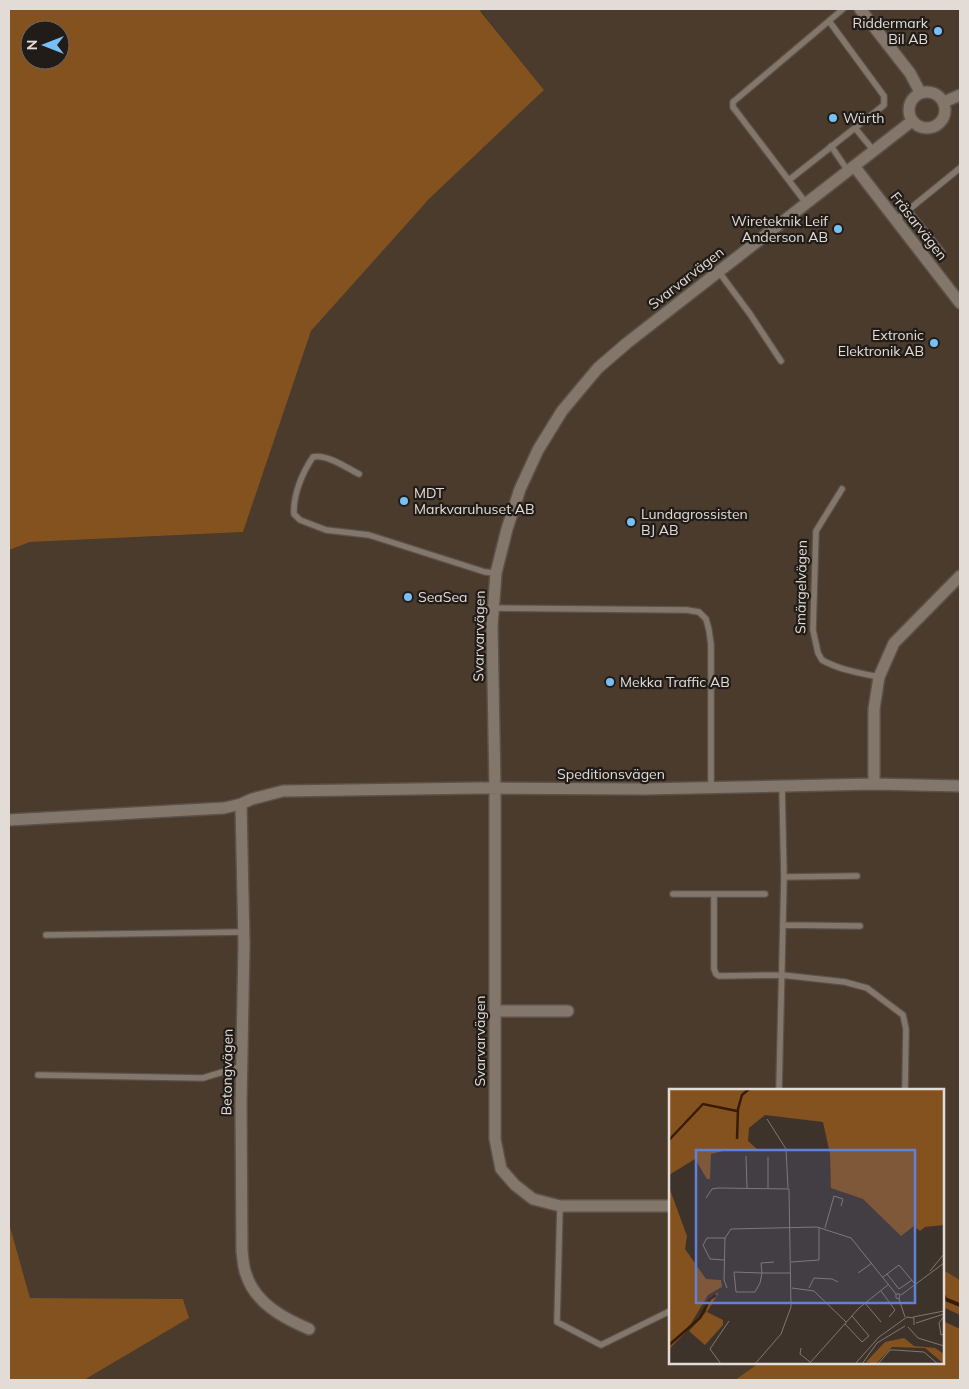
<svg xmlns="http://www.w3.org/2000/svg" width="969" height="1389" font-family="Mulish,sans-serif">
  <rect width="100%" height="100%" fill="#3e332a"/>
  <path fill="#4b3b2d" d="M482,9H960V1280L943,1270V1090H670V1363H759L735,1380H84L189,1318L183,1299L30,1298L9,1223V550L30,542L243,532L311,331L429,199L544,90L480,10Z"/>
  <path fill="#84521e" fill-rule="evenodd" d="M9,9H482L480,11L544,90L429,199L311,331L243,532L30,542L9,550ZM30,30H60V60H30Z
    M9,1223L30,1298L183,1299L189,1318L84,1380H9Z
    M943,1270L960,1280V1315L943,1307Z
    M943,1321L960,1329V1380H735L759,1363H943Z"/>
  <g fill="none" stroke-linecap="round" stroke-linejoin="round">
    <path stroke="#371c00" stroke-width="4" d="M943,1295L945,1299L960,1305"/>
    <defs>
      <path id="lane" d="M855,128L874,151
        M831,146L848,171
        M789,180L884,105V96L829,21
        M806,203L733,107V102L843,9
        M908,210L942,252
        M896,220L960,168
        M719,272L750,314L781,361
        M359,474C347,468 327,454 313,457C302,473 293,495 294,514L300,520L326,530L369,535L485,572L496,573
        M842,489L816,531L813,630L818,653L822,660C840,670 859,673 879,677
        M493,608L687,610L699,612L706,619L709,630L711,645V787
        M784,877L857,876
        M673,894H765
        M714,894V969L716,974L719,976L782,975L845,982L867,988L903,1015L906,1029L905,1090
        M783,925L860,926
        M46,935L243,932
        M38,1075L203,1078L242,1066
        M779,1090L784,877L782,787
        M560,1206L557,1322L601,1345L670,1311"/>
      <path id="street" d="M860,9L910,73L920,92
        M909 110a18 18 0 1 1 36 0a18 18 0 1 1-36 0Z
        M944,102L960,95
        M854,166L960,303
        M874,784V709L879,677L894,643L960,576
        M9,820L224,808L241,804
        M496,1011H568
        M670,1206H560L533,1199L515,1185L501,1169L495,1139V789L492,626L496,573L507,529L520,489L538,450L562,411L598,368L627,343L912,121
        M309,1329C283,1318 255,1303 246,1274C243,1267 243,1258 242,1251L241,1104L244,944L241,804L252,799L283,791L480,788L644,789L874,784L960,786"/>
    </defs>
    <use href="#lane" stroke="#5a514a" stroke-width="8"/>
    <use href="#street" stroke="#5a514a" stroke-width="14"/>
    <use href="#lane" stroke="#83776c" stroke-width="5.5"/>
    <use href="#street" stroke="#83776c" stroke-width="11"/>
  </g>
  <g fill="#77bff7" stroke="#211c18" stroke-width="2">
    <circle cx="938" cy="31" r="5"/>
    <circle cx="833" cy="118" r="5"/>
    <circle cx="838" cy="229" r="5"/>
    <circle cx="934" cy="343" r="5"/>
    <circle cx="404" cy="501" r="5"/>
    <circle cx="631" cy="522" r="5"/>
    <circle cx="408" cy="597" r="5"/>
    <circle cx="610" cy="682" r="5"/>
  </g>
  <g text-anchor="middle" stroke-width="4.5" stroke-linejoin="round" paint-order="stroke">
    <g font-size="14" fill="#e3dcd6" stroke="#211c18" text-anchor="start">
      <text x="928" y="28" text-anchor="end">Riddermark<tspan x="928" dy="16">Bil AB</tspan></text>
      <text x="843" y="123">Würth</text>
      <text x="828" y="226" text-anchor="end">Wireteknik Leif<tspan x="828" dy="16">Anderson AB</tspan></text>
      <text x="924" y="340" text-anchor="end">Extronic<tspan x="924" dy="16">Elektronik AB</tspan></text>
      <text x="414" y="498">MDT<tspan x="414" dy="16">Markvaruhuset AB</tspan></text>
      <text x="641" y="519">Lundagrossisten<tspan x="641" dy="16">BJ AB</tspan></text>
      <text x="418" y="602">SeaSea</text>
      <text x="620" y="687">Mekka Traffic AB</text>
    </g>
    <g font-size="14" fill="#e3dcd6" stroke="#211c18">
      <text transform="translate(919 226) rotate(52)" y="5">Fräsarvägen</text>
      <text transform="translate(686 278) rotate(-38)" y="5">Svarvarvägen</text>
      <text transform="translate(801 587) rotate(-89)" y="5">Smärgelvägen</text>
      <text transform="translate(479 636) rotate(-89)" y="5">Svarvarvägen</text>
      <text x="611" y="779">Speditionsvägen</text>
      <text transform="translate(480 1041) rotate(-90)" y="5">Svarvarvägen</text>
      <text transform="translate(227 1072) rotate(-89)" y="5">Betongvägen</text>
    </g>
  </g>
  <g transform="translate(669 1089)">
    <rect width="275" height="275" fill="#3e332a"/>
    <path d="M0,0H274L275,136L256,138L251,142L245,137L232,147L194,110L162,99L161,65L154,33L96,26L80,39L79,52L88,60H62L42,65L41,90H38L26,70L0,86ZM0,98L18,147L16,160L37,190L52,191L53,198L39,206L17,243L0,260ZM50,203L38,223L54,231V236L36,256L20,242L37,223L40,209ZM235,249L245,257L266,259L275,265V275L256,259L223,258L207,275L197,273L216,253Z" fill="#84521e"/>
    <path fill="none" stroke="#371c00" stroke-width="2.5" d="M68,50L69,20L73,6L80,0M0,51L34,15L68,22M0,256L31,229L41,210L47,206"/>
    <path fill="none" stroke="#80776f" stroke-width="1" d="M98,30L117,60L119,99M77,67L78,99M99,68V99M37,109L43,100L49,99L120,100L122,218L112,245L86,275M156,139L165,107L174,110L172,117M56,149H38L34,156L41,170L56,171M105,173L92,174L93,184L91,194L86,203H67L65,183L93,184H122M122,173L150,171V138M261,182L275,165M189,184L203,174M218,185L230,200L243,191M214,188L230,176L246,195M58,199L55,191L56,149L62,140L148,138L182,149L227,205H231L230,210L227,209V205M123,199L145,202L177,233M140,199L145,189L163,190L169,193M212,202L226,221L220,228M232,206L275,174M230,210L236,228M196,214L212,233M275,227L270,234L272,246L275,245M244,228L275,222M247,234L275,225M176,235L193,253L200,247L183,227M239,238L249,249L275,257M132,259L131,265L141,273M52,275L41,260L60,232M140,275L190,219L220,195M186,275L210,248L238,228L245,229V236M193,275L208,254L236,237M209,275L221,261H226L255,263L269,275"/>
    <path fill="#6280d7" fill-opacity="0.15" stroke="#6280d7" stroke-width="2.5" d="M27,61H246V214H27Z"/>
    <rect width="275" height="275" fill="none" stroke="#e3dcd6" stroke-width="2.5"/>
  </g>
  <rect width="969" height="1389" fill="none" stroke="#e3dcd6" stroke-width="20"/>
  <g transform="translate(45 45) rotate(270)"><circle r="24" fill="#211c18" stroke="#6f6964"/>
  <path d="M0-4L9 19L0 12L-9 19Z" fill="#77bff7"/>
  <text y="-8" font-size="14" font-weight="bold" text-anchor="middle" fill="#e3dcd6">N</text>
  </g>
</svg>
